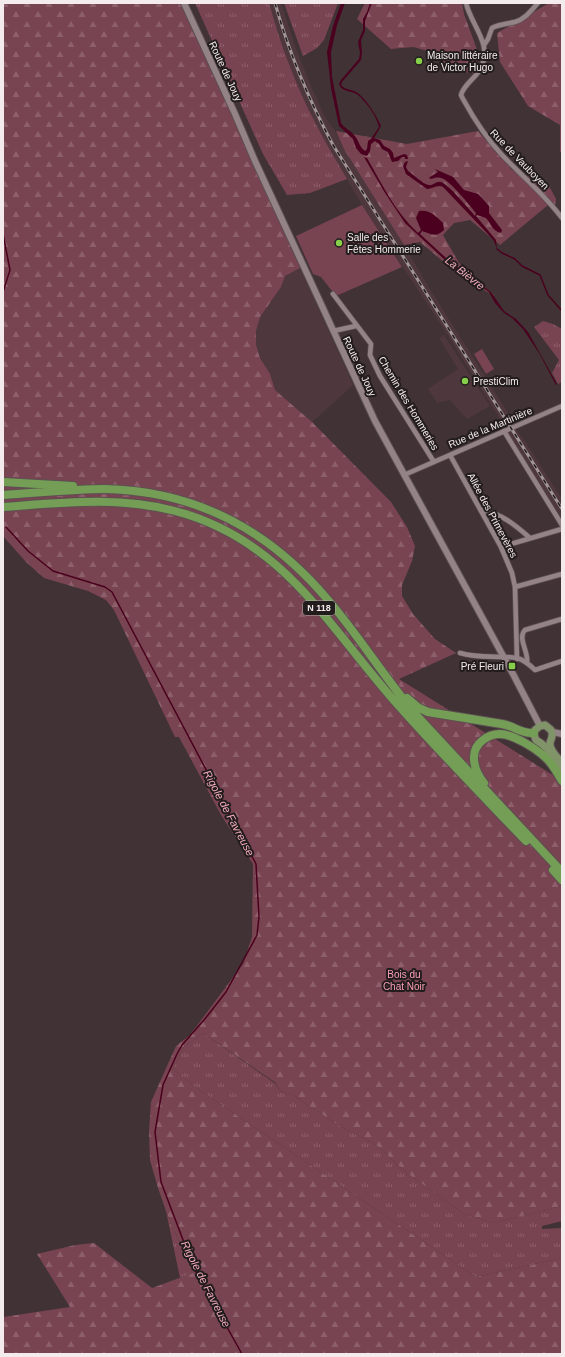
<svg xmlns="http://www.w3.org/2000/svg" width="565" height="1357" font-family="Helvetica,sans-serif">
  <defs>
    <pattern id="grass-tufts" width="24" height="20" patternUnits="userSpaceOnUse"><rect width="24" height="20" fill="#794451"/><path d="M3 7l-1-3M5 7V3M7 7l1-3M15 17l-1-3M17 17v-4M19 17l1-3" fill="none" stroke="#8d5f6a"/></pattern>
    <pattern id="forest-firs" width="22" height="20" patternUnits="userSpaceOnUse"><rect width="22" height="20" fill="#794451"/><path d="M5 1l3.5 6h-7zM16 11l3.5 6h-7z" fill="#8d5f6a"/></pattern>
  </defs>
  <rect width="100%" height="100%" fill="#403235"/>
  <path fill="#4e383d" d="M269,3H281L297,51L311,86L325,117L335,131L344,149L404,245L428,286L517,427L515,428L522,438H523L562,499V519L447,334L362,205L330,151L311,115L295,80L278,34Z
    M300,268L353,385L312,422L275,390L270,374L260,358L256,345V331L260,317L281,287L285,276Z
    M444,335L490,406L467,419L450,400L437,403L428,389L458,369L439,338Z"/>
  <path fill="url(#grass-tufts)" d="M195,3H269C275,24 281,44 289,64C304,105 325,142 347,179L310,193L287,195L263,154Z
    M284,3H338L324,40L317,48L303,56Z
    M543,321L553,324L562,329V382L558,384L552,373L559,360L534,327Z
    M203,1033L276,1084C278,1091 284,1093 291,1094L338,1125L375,1144L407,1173L464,1214L494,1223L562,1206V1221L542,1226V1229L562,1228V1258L476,1277L192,1085L173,1069L184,1047Z
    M166,1211L193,1273L180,1278Z"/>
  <path fill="url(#forest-firs)" d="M3,3H182L300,268L285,276L281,287L260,317L256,331V345L260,358L270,374L275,390L312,422L391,502L407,527L415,546L412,561L402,585V596L413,614L435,639L456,653L399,679L556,777L562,787V1206L494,1223L464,1214L407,1173L375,1144L338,1125L291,1094C284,1093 278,1091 276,1083L203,1033L184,1047L173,1069L192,1085L476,1277L562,1258V1354H3V1317L70,1307L37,1254L75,1245L94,1243L152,1288L193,1273L166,1211L158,1188L150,1160L149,1132L151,1102L176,1046L190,1035L243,964L252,937L253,864L221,815L179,737H175L114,610L106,600L88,591L44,578L26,562L3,536Z
    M365,3H462L464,14L479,55L473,73L448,71L439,54L413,47L391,49L357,19Z
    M549,3H562V152H560V125L528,106L500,62L497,33Z
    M336,131L407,144L478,131L512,170L548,184L556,199L555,206L548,205L500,245L470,220L454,223L443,235L459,263L495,296L464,279L420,242L404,245L344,149Z"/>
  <path fill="#794451" d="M362,205L402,267L336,296L321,277L313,274L296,236Z
    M482,349L494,369L486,374L474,354Z"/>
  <path fill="#4a001e" d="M341,3H345L337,25L331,52L332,77L341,123C345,129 350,130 354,135C359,140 359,147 365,151L367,149L368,141L371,139L379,127C376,115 367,103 358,95C352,90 342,93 339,84L341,80L359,59L360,53L358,42L363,30V19L367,12L370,3H372L365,21V31L361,40L362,53L361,60L342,82L341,85C345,90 350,89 356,92C365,97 377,116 381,126L374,138L380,140L384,146L390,149L393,153L394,158L404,154L407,155L408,159H405V157H402L398,161L392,162L388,152L382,149L379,144L375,141L371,144C370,151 371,150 367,156L361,154L356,148L353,139L339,126L331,88L327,52L333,26Z
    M364,157L367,158C382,184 395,212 418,233L421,230L416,218L419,211C429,209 436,216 443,223L444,230C435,238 432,234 422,231L420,234L446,258L467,275L466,276L445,260L405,223L385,193Z
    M408,161L406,167L408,171C413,174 424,185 429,185C433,186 436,181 441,182C448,184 469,209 475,216L476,213C470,206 449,179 441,178C437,177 434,178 431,179L429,178L430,177L438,172L435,169L453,177L464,190L478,194L480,196L489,206V213L502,230L501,233C492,231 491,223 486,218L477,215L476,216L496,240L497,249L494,241L487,233L443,187C437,184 433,189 427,189L406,174L403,166L405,162Z
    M469,275L491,292L504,311L516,319L528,332L557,384L556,385L539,353L523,329L512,318L504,313L495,303L489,292L467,276Z"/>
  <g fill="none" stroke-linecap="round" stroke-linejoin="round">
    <path stroke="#4a001e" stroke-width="1.5" d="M3,234L10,270L3,292
      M497,249L502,253L515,259L522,266L540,275L548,295L562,311
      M6,527L28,551L53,571L105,587L112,592L256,864L259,917L257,935L226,992L204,1020L182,1045L177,1054L163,1085L155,1132L161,1182L188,1253L194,1268L242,1354"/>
    <defs>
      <path id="street" d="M466,3C471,25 493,44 481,68C476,78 464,84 461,95L463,99C474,119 486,138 502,155C522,176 545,195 562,218
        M484,45L488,39L492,28C500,24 507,24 515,22C525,19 531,11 538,3
        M333,294L371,344L370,355L380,376L434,462
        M333,331L356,326
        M504,431L562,525
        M450,455L501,547L512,573L515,587L517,659
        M404,475L562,406
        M481,510C501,513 515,525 530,538
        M501,547L562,529
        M515,587L562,574
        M460,653C479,659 498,655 517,658C524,660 530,665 535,670L562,661
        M527,663C529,652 517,638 525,630L562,619"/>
      <path id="secondary" d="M184,3L235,114L255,161L375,421L513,674L540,726
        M553,732L562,734"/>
      <path id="primary" d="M562,763C558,758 549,750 550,743C551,738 554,736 551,730L545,725L540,726L535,730L534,735L536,740L542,744L548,750L562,772"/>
      <path id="highway" d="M3,482L73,486
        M3,495C37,493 71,489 105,489C197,491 269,530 328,600C360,637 385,679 418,717L562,872
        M3,507C60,503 118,496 175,511C281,539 325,621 392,698C435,747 481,794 526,841
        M407,698L419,708L428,712C453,716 477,720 502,724C515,726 520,734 534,733
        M484,783C474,771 468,751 483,740C488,736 494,734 500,734C513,734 537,749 546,758C553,764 557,773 562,781
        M553,870L562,880"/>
    </defs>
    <use href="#street" stroke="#5c5052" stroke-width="6"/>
    <use href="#secondary" stroke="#5c5052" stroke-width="8"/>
    <use href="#primary" stroke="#5c5052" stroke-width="9"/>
    <use href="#highway" stroke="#5c5052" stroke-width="10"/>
    <use href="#street" stroke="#948386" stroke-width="4.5"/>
    <use href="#secondary" stroke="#948386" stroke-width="6"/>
    <use href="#primary" stroke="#819369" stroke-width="7"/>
    <use href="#highway" stroke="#749e55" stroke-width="8"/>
    <defs>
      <path id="rail" d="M275,3C289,53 309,100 333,145L562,509"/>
    </defs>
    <use href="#rail" stroke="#a19597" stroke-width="3"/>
    <use href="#rail" stroke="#221c1d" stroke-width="1.5" stroke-dasharray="4.5" stroke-linecap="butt"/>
  </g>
  <g fill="#87cf4a" stroke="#221c1d" stroke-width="1.5">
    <circle cx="419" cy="61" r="4"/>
    <circle cx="339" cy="243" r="4"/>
    <circle cx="465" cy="381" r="4"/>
    <rect x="508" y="662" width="8" height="8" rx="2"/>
  </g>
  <g text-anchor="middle" stroke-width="4" stroke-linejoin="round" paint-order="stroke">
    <rect fill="#221c1d" stroke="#b5adae" stroke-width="1" x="303" y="601" width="32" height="14" rx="3"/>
    <g font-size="9" font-weight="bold" fill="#f4ebec">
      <text x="319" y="611">N 118</text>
    </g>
    <g font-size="10" fill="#f4ebec" stroke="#221c1d" text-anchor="start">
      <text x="427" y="59">Maison littéraire<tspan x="427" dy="12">de Victor Hugo</tspan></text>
      <text x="347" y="241">Salle des<tspan x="347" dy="12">Fêtes Hommerie</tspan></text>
      <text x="473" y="385">PrestiClim</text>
      <text x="504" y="670" text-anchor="end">Pré Fleuri</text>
    </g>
    <g font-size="10" fill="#f4ebec" stroke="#221c1d">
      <text transform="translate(226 71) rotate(65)" y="4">Route de Jouy</text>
      <text transform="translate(520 159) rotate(46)" y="4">Rue de Vauboyen</text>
      <text transform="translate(360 366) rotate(65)" y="4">Route de Jouy</text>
      <text transform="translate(409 403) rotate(59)" y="4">Chemin des Hommeries</text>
      <text transform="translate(490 427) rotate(-23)" y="4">Rue de la Martinière</text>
      <text transform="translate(493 515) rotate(62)" y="4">Allée des Primevères</text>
    </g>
    <g font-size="10" fill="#fb9fb5" stroke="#221c1d">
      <text x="404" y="978">Bois du<tspan x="404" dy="12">Chat Noir</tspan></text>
    </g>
    <g font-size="11" font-style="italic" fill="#f3adbc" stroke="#221c1d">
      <text transform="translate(465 273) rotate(38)" y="4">La Bièvre</text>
      <text transform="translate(229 813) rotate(62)" y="4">Rigole de Favreuse</text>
      <text transform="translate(206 1284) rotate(63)" y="4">Rigole de Favreuse</text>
    </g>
  </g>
  <rect width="565" height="1357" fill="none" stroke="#f4ebec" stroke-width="8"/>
</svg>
